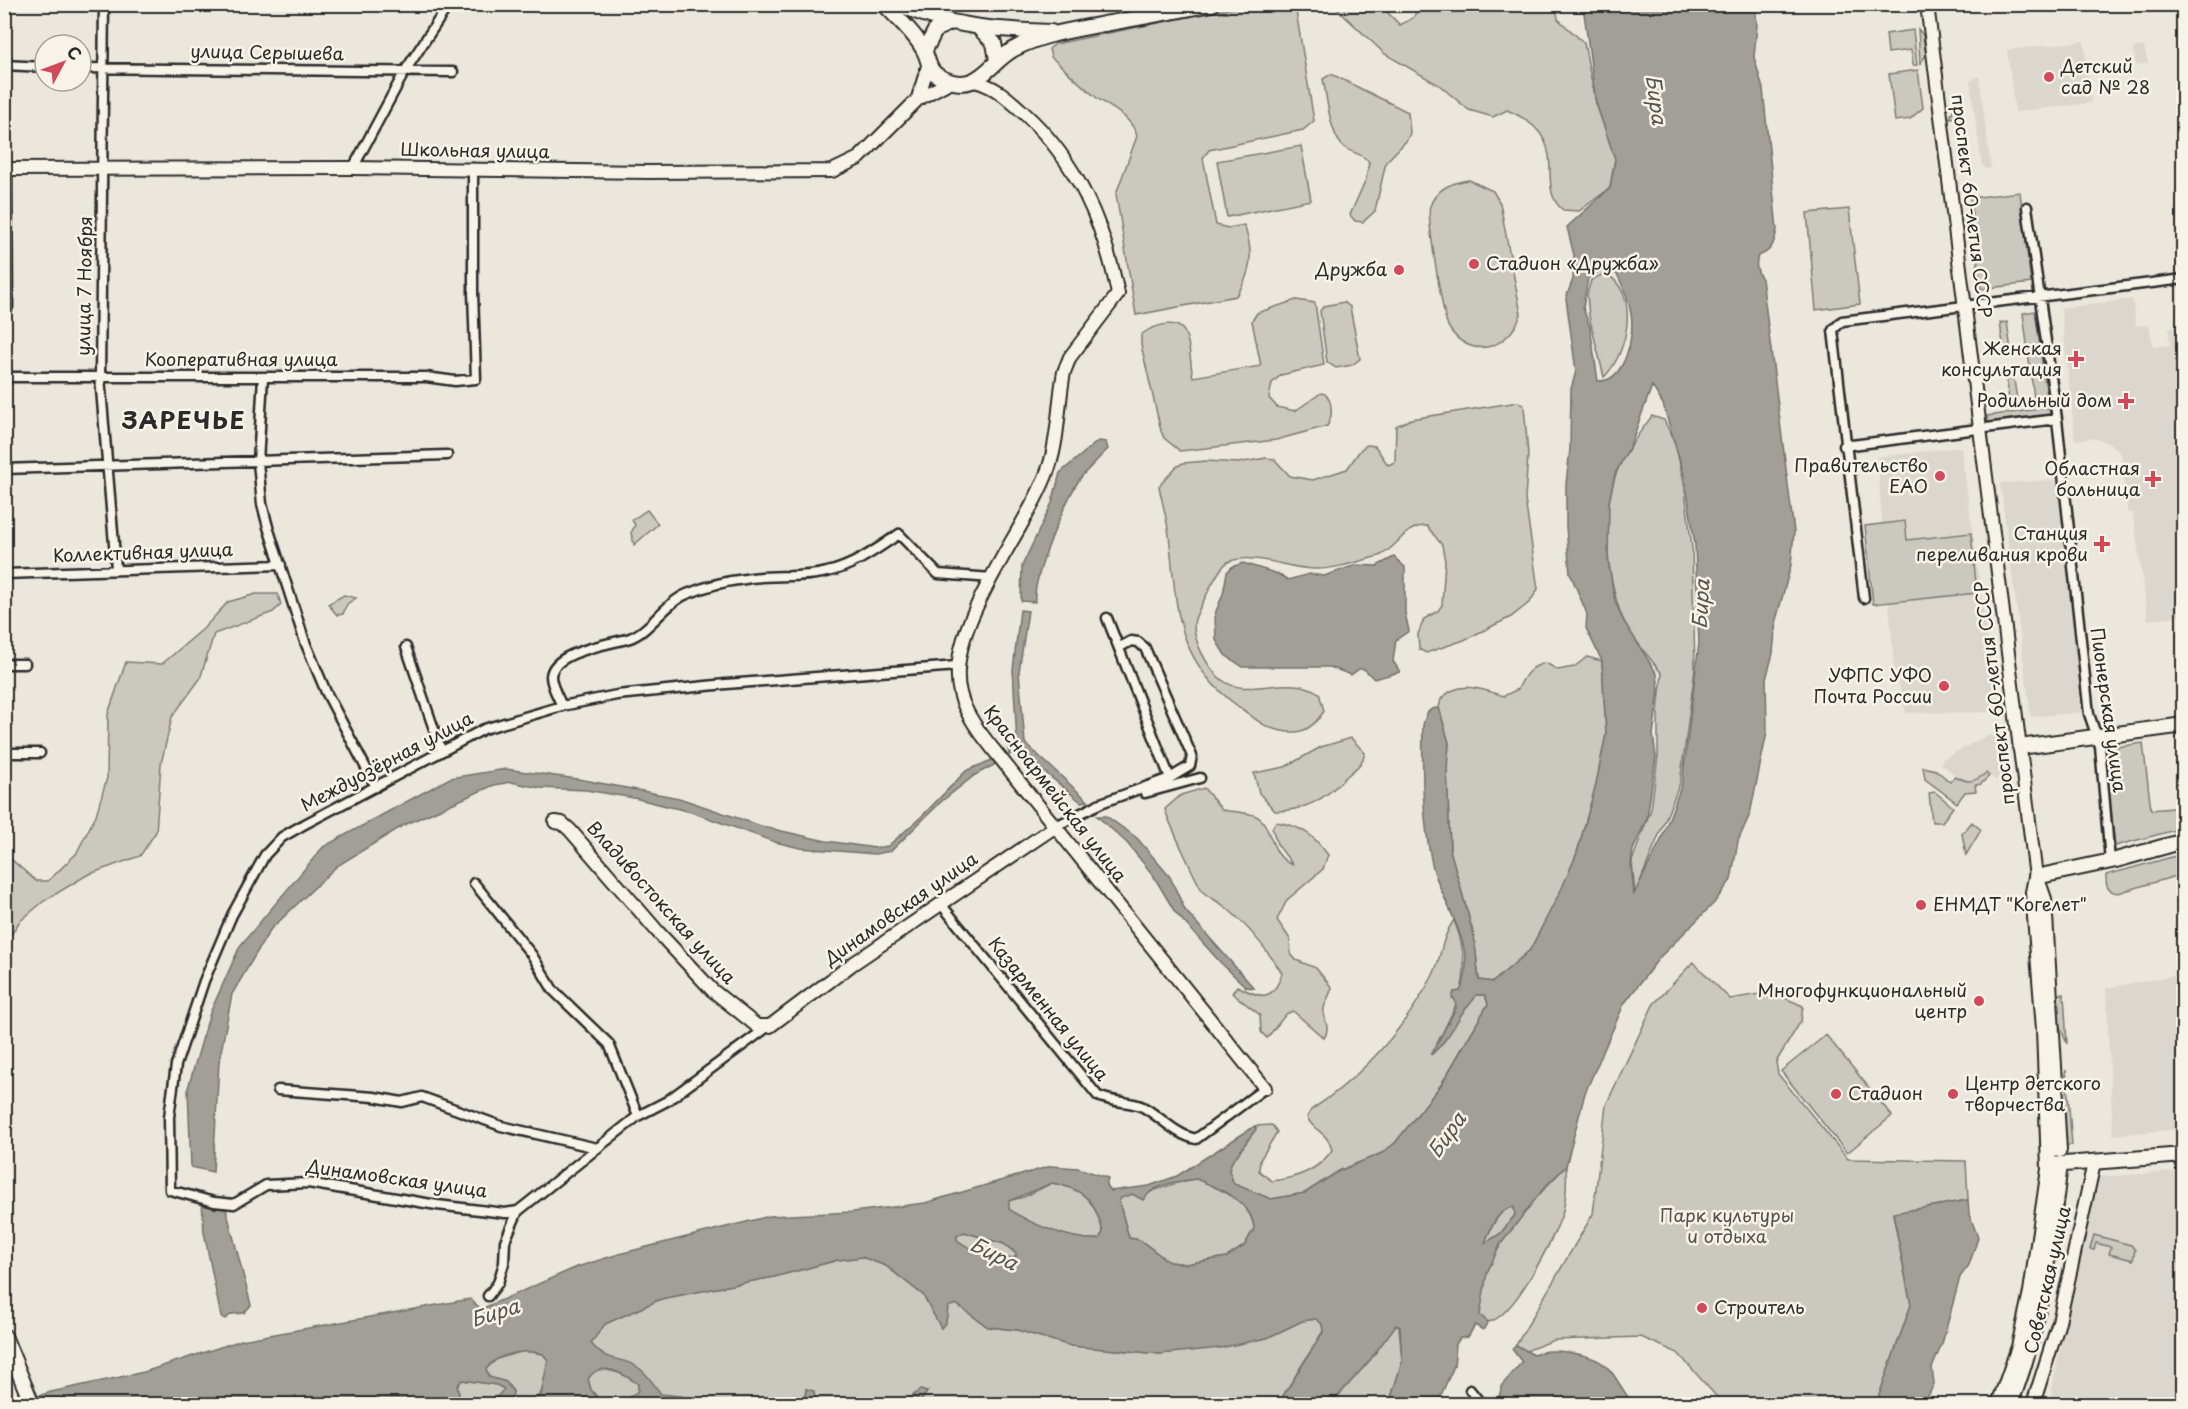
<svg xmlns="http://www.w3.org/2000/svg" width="2188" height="1409" font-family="'Playpen Sans',sans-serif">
  <rect width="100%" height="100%" fill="#ebe7dd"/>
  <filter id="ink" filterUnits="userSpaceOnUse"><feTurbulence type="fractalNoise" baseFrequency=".0167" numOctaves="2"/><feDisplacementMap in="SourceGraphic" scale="12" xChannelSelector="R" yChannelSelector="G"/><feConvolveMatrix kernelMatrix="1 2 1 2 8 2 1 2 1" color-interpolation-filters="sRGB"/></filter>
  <g filter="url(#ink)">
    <path fill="#dbd7ce" d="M2084,41L2091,103L2015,112L2007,50Z
      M2144,46L2148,63L2136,65L2133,48Z
      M1979,76L1991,168L1987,169L1982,165L1970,81Z
      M2132,299L2136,326L2149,325L2153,347L2170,345L2169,328L2184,326L2183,615L2148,620L2133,513H2128L2126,504L2121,454L2112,445L2095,438L2075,440L2061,308Z
      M1961,447L1997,712L1906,713L1894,666L1877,457Z
      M2056,480L2084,712L2031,717L2000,483Z
      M1997,734L2003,739L2007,765L1996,780L1986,774L1972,782H1965L1941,764L1943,759L1986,736Z
      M2183,974V1129L2113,1135L2106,988Z
      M2183,1171V1404H2049L2080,1252L2099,1177Z"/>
    <path fill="#cbc8bf" stroke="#7b7a75" stroke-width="1.5" d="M1247,5H1295L1314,121L1303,130L1209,150L1203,158L1216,225L1228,228L1244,225C1254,252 1252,273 1236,296L1136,315L1116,194L1137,136C1131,116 1112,109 1097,98C1081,85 1066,70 1051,57L1049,49L1055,44Z
      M1340,5H1380L1400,25L1413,18L1420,5H1556L1558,19L1584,43L1596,103L1615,158L1610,188L1579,211L1563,210C1532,185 1577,139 1507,110L1493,117L1469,110L1439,85L1385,54L1338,10Z
      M1918,29L1923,35L1926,55L1920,64Z
      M1913,30L1917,65H1913L1911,50L1888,53L1886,34Z
      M1918,70L1923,108L1910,119L1895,121L1889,74Z
      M1331,74L1408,112L1410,133L1407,140L1386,162L1375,211L1363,222L1355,221L1350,215L1366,179L1369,162C1359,151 1355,155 1345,148C1330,138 1327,97 1323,79Z
      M1956,102H1961L1963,116L1950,118Z
      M1301,146L1311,200L1227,217L1217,161Z
      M1469,180L1493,191L1500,203L1521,314C1510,348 1471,362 1449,328C1443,318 1426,215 1430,206C1436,189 1453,182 1469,180Z
      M2020,192L2031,283L1981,289L1970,198Z
      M1849,209L1860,304L1816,310L1807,213Z
      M1605,273C1641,292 1628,354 1604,377L1589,316L1587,294L1591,280Z
      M1296,300L1315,303L1324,365L1281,375L1272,383L1269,398L1277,407L1295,411L1321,393L1325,394C1333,401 1333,417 1327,426L1276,440L1180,451L1164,438L1161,431L1141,345V335C1152,326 1177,317 1185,333C1191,345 1190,365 1193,377L1261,366L1252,321L1257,313Z
      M1344,302L1350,307L1360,359L1352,365L1336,368L1327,362L1320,311L1324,306Z
      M2035,311L2048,404L2035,406L2023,313Z
      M2007,322L2011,350L2004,351L2000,323Z
      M2013,373L2017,400L2009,401L2006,374Z
      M1518,402L1524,406L1528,454L1525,499L1538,589L1530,602L1511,617L1464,640L1426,653L1419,649L1418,634L1424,619L1438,611L1442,605L1445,561L1442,545L1427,526C1404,525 1398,548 1379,556C1359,561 1337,569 1316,569C1289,570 1257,552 1230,561C1221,565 1216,578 1211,586C1206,597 1199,608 1195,619C1190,637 1208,669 1222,680C1248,700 1288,672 1319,693L1324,711C1311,732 1297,736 1274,729C1261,726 1250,714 1239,707C1174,660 1177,607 1169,535C1167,519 1162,502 1159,486L1176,467L1183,463L1207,461L1238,463L1266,458L1274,459L1290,476L1313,480L1347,469L1361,449L1367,445L1375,446L1388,465L1395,462L1396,426L1411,419Z
      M2049,408L2050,414L1988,422L1987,416Z
      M1652,416L1664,420L1675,443L1684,482L1692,548L1695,669L1680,783L1635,894L1632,861L1651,809L1658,756V712L1662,674C1648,655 1628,634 1620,612C1607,573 1602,524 1613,484C1619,459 1637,436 1652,416Z
      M647,510L658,524L634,545L631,533L635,525L632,520Z
      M1905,521L1907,540L1971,533L1977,593L1873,604L1865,526Z
      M256,594H278L281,605L273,612L214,634L200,679L172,717L161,764L156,832L140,856L87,875L44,901L19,922L5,945V854L36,881H48L76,854L96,815L107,778L108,714L126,662L162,664L203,629L228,602Z
      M344,595L356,598L347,604L343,614L337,615L328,604Z
      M1587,657L1602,661L1606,734L1596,785L1577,853L1562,889L1530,950L1493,982L1479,980L1474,936L1450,850L1447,769L1449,743L1439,708L1441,699C1460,679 1481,689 1504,696L1518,689C1524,676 1530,666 1546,663L1558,670L1574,667Z
      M1351,738L1365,753C1362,766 1354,769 1345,778C1325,799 1305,811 1275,811L1259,793L1254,773L1285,767L1321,747Z
      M2143,743L2151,810L2183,807V828L2115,846L2104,749Z
      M1923,767L1936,770L1950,782L1955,776C1967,783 1974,783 1986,773L1989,776L1981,784L1975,785L1976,791L1965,792L1957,803L1925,779Z
      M1204,788L1222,810C1233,812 1247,812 1256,816C1273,824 1268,856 1293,865L1277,844L1272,828L1276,822C1301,826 1313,834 1328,855L1323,869L1287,900L1277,920L1290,939L1291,954L1296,960L1316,968L1332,988C1330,994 1326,1001 1324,1008C1322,1019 1332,1026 1324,1038L1293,1011L1286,1014L1267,1038L1261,1032L1260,1015L1232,993L1237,986C1260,998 1273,1003 1282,973C1265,947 1248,925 1224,906C1218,901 1210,898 1204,893C1200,890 1167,818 1165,809L1181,795Z
      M1935,792L1953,807L1942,822H1932L1929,793Z
      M1972,822L1981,830L1966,855L1962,834Z
      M2183,854V874L2118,893C2106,891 2106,886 2106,875Z
      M1454,920C1477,980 1457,1001 1432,1054C1443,1041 1452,1028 1461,1014C1466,1007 1472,1004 1476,995H1485L1488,1004L1441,1085L1395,1143L1382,1153L1339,1171L1305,1193L1271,1199L1234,1184L1229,1171L1231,1163L1256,1129L1255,1126L1272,1125L1277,1132L1260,1160L1259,1171L1272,1181C1296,1178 1318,1171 1332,1150C1327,1130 1313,1132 1307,1117L1311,1110C1364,1075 1403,1031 1433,975C1442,957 1440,940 1454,920Z
      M1693,962L1730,999L1771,992L1803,1006L1801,1021L1776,1062L1778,1074L1848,1159L1966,1161L1968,1200L1893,1214L1911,1305L1876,1404H1723L1678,1353L1641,1337L1554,1340L1526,1351L1516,1345L1593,1214L1606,1105L1653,1005Z
      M2057,994H2064L2067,1044L2059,1024Z
      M1826,1035L1892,1116L1847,1153L1781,1071Z
      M2066,1070L2072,1145L2063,1146L2061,1095Z
      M1566,1166C1567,1184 1567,1201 1561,1217C1552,1241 1513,1319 1488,1322L1479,1315C1482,1301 1483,1284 1488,1270C1503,1231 1537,1196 1566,1166Z
      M1196,1179C1218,1188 1252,1201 1254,1229L1244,1246L1227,1257L1186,1264L1169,1262L1140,1240L1129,1238L1119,1202L1121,1198C1130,1192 1140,1195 1149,1192C1166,1187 1179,1181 1196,1179Z
      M1052,1183C1085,1189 1095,1201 1103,1232L1099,1239C1075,1242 1028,1224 1009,1209L1008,1201L1024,1197Z
      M1514,1207L1515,1215L1500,1234L1484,1244C1491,1230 1497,1209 1514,1207Z
      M964,1232L1004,1244L1016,1254V1257C999,1262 971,1250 957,1240V1236Z
      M2094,1235L2131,1245L2135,1250L2133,1260L2109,1254L2111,1247L2096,1243L2094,1250L2090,1249Z
      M862,1257L886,1266L923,1295L941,1328L946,1322L948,1306L956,1304L988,1327L1017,1330L1072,1346L1161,1354L1267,1338L1302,1321L1316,1319L1322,1324L1323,1331L1278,1404H919L927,1392L902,1404H815L813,1391L806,1389L805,1397L800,1404H673L681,1397L661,1395C655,1386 648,1375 640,1369C620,1354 607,1366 590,1343L605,1324L661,1299L774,1277L838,1260Z
      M1395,1325L1399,1327L1402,1362L1389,1404H1331L1370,1360Z
      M524,1351L543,1354L548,1360C542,1390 547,1404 511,1404L513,1391L505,1382L489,1377L486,1369L497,1359Z
      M599,1369C616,1371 625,1374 638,1384V1391L621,1404H603L591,1390L588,1379L592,1372Z
      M462,1380L497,1385L504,1389C494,1408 472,1404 453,1404L459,1394L457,1386Z"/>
    <path fill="#a29f98" stroke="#72716c" stroke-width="1.5" fill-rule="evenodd" d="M1583,5H1755L1757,25L1754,57L1763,89L1777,230C1774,243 1772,252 1758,256C1755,264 1757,273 1762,279L1794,532L1791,565L1776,620L1773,653L1766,679L1767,732L1750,814L1738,841L1731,880L1714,903L1659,958L1624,1004L1585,1093L1566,1166L1544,1188L1500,1245L1487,1273L1480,1315L1488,1322L1483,1330L1475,1325L1468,1337L1460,1338L1456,1344L1454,1366L1437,1404H1389L1402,1362L1400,1327L1396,1325L1370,1360L1331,1404H1278L1323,1332L1322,1324L1316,1319L1302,1321L1267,1338L1220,1348L1161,1354L1071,1346L1017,1330L988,1327L956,1304L948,1307L946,1322L941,1328L923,1295L886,1266L862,1257L838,1260L774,1277L661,1299L605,1324L591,1343C607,1365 620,1354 640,1369C648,1375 655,1386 661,1394L681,1396L673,1404H621L638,1391V1384C624,1374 600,1359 588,1379L591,1390L603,1404H530L541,1395L548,1360L543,1354C525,1349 497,1353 486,1369L489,1377L506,1382L513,1392L511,1404H483L496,1398L504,1389L497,1385L462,1380L457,1386L459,1394L453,1404H12L51,1392L144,1372L242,1340L470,1299L481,1309L577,1267L619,1254L770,1216L853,1212L925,1203L1051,1166L1078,1168L1108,1178L1106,1185L1110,1191L1149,1186L1177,1176L1255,1126L1256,1129L1231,1163L1229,1171L1234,1184L1271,1199L1305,1193L1339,1171L1382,1153L1395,1143L1441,1085L1488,1004L1485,995H1476C1472,1004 1466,1007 1461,1015C1452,1030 1445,1043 1431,1055L1456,1008L1455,1000L1452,998L1454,992L1460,991C1481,950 1441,903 1432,864C1422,818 1422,771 1423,725C1426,714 1427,708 1439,708L1449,743L1447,769L1450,850L1474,936L1479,980L1493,982L1530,950L1562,888L1577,853L1596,784L1606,734L1602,661L1586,628L1587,614L1570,573L1566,527V484L1570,449L1571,389L1576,371L1566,298L1573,279L1574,255L1567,227L1610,188L1615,159L1596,103ZM1602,270L1617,274C1623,286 1629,300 1631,314C1635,335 1625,383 1598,381L1590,327L1583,308L1588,278ZM1652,386L1663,404L1685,478L1695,545L1699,643L1682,784L1661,840L1634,894L1631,864L1633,850L1647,818L1656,757L1653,735L1659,690L1657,674L1623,620L1615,601L1608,559L1609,502L1615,474L1630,446ZM1196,1179C1218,1188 1253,1201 1254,1229L1244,1246L1227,1257L1186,1264L1169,1262L1140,1240L1129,1238L1119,1202L1121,1198L1132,1194L1143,1200C1153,1184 1179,1181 1196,1179ZM1052,1183C1085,1189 1095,1201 1103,1232L1099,1239C1075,1242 1028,1223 1009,1209V1201ZM1514,1207L1515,1215L1500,1234L1485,1243C1490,1229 1497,1209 1514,1207ZM964,1232L1004,1244L1016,1253V1257C999,1263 971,1250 957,1240V1236Z
      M1098,441L1106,442L1108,449C1099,458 1090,467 1082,476C1067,496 1032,578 1035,602L1021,601L1022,566L1052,503L1060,473Z
      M1394,557L1405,567V613L1409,631L1396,640L1393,661L1400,672L1374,679L1364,669H1359L1351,675L1330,667H1243L1225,655L1216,640L1215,614L1223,594L1227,572L1232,567L1243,563L1278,574L1288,580L1309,574L1324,576L1356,565L1377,566Z
      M1020,610L1028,611L1019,672L1025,743L1088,801L1081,802L1019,751L1009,755L1008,749L1017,743L1013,670Z
      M994,759L996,764L975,775L942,801L891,851L875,854L800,848L775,842L691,812L634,798L586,790L540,788L511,782L494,785L404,825L337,866L270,930L232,994L219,1062L213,1172L191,1167L188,1088L210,1013L240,946L323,847L450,778L506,769L584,780L679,798L764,827L826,841L875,848L888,846L921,817L966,771Z
      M1097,816H1106L1137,838L1170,877L1185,910L1254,988L1246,987L1220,962L1175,912L1153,875L1127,843Z
      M1968,1200L1969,1213L1978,1238L1969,1265L1960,1277L1942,1344L1932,1368L1934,1384L1924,1404H1876L1911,1305L1893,1213Z
      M207,1201L212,1207L226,1209L251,1305L244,1313L232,1314L225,1319L221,1317L204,1232L202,1202Z
      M1516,1345L1534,1355C1547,1346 1589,1354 1602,1363C1616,1372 1622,1393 1634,1404H1497L1502,1385L1522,1362L1512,1349Z
      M806,1389L814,1391L815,1404H800L805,1397Z
      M920,1390L927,1392L919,1404H902Z"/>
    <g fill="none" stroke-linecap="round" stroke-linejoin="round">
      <defs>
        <path id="street" d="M104,4L100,377L116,568
          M4,65L45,67
          M81,68L453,72
          M353,168L405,71L449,4
          M7,169L8,307
          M2027,207L2057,419L2089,714L2100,746L2110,861
          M4,377H426L455,381L476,379L473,292V168
          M263,377L258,462L262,504L268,527L305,642L326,692L376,787
          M1844,446L2057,419
          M4,469L447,455
          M4,574L281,565
          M1864,598L1833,330L1842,321L2184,279
          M406,647L441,750
          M1120,647L1131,641L1138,642L1145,648L1192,756L1190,766L1170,778
          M4,664H25
          M562,706C558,697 551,686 551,676C553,651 612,644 630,638C650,631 665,603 687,594C704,587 727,581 745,579C772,574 800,579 827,572C854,566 877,549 899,534L938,574L992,578
          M4,753H40
          M1145,793L1200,778
          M1098,804L1170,778L1107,618
          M1056,826L1101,803
          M474,883L532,955L553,990L609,1044L638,1116
          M940,903L1098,1096C1113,1103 1132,1101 1143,1107C1161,1117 1176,1135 1196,1139L1265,1088
          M278,1090L374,1097L402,1102L422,1097L501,1126L597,1148
          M518,1211L505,1213L437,1205L308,1183L266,1185L234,1204L214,1202L170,1190L169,1117L176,1065L204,981L232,915L265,855L282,837L303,825L484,729L562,706L617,695L726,684L957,666
          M488,1296L498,1283L504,1263L505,1241L518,1211L638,1116L667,1101L769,1026
          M1470,1390L1481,1404"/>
        <path id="secondary" d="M1927,4L2036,877
          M974,81C995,86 1008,98 1024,113C1077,161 1104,224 1118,294L1070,357L1064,372C1058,403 1059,437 1049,467C1028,530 943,628 960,693C966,718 986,740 1001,759L1265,1088
          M918,98L928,66
          M4,169L353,168L648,172L832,171L859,158L918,99L951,81
          M555,822L562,823L570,830L658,932L712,990L757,1026H770L851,965L1056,826
          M2033,1404L2059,1322L2094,1163"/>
        <path id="primary" d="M884,4C897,18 914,32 923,49C930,60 927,72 942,78C979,96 989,61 1016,48C1043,34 1074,30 1104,24C1140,18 1176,11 1212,4
          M899,4C946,27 999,30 1051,32
          M979,28L994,43L997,60
          M925,50L936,29L952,22
          M2020,747L2184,725
          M2036,877L2116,860L2184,841
          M2037,879L2044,899L2059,1150
          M2051,1165L2184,1155
          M4,1336L32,1404
          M1999,1404L2019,1347L2031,1292L2049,1169L2044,1029L2033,892L2036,877
          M2010,1404C2041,1328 2050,1246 2060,1164"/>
      </defs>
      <use href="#street" stroke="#2b2b2b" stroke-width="13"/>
      <use href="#secondary" stroke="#2b2b2b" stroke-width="16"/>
      <use href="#primary" stroke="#2b2b2b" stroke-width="18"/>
      <use href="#street" stroke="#f7f3e8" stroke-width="8"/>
      <use href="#secondary" stroke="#f7f3e8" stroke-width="12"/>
      <use href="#primary" stroke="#f7f3e8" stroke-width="14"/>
    </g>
  </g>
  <g fill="#d1495b" stroke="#f7f3e8" stroke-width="2">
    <circle cx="2049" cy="77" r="6"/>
    <circle cx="1474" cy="264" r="6"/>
    <circle cx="1399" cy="270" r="6"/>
    <path d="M2073 350h6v6h6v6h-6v6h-6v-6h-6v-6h6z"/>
    <path d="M2123 392h6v6h6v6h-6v6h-6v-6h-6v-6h6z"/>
    <circle cx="1940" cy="476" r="6"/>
    <path d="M2150 470h6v6h6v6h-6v6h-6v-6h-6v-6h6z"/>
    <path d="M2099 535h6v6h6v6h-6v6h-6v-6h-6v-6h6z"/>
    <circle cx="1944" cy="686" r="6"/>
    <circle cx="1921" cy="905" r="6"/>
    <circle cx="1979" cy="1001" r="6"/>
    <circle cx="1836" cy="1094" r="6"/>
    <circle cx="1953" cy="1094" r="6"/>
    <circle cx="1702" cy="1308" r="6"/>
  </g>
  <g text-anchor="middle" stroke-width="5" stroke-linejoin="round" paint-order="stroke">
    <g font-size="18" fill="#2b2b2b" stroke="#f7f3e8">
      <text transform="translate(267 53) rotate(1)" y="6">улица Серышева</text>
      <text transform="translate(475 151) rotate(1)" y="6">Школьная улица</text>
      <text transform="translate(1971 206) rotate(83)" y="6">проспект 60-летия СССР</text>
      <text transform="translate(85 286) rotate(-89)" y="6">улица 7 Ноября</text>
      <text x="241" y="366">Кооперативная улица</text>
      <text transform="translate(143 553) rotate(-2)" y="6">Коллективная улица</text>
      <text transform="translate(1995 693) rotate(-97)" y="6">проспект 60-летия СССР</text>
      <text transform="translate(2108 710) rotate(82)" y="6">Пионерская улица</text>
      <text transform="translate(387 762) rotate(-28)" y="6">Междуозёрная улица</text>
      <text transform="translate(1055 794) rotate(52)" y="6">Красноармейская улица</text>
      <text transform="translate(661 903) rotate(48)" y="6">Владивостокская улица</text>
      <text transform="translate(901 909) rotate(-35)" y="6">Динамовская улица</text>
      <text transform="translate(1048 1009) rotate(51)" y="6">Казарменная улица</text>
      <text transform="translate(397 1179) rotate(8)" y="6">Динамовская улица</text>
      <text transform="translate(2048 1280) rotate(-77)" y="6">Советская улица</text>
    </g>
    <g font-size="18" fill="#2b2b2b" stroke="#f7f3e8" text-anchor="end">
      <text x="2061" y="73" text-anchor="start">Детский<tspan x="2061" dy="21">сад № 28</tspan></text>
      <text x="1486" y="270" text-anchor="start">Стадион «Дружба»</text>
      <text x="1387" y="276">Дружба</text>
      <text x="2062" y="355">Женская<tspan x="2062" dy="21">консультация</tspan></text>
      <text x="2112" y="407">Родильный дом</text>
      <text x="1928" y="472">Правительство<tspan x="1928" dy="21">ЕАО</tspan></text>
      <text x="2140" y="475">Областная<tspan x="2140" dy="21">больница</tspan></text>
      <text x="2088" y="540">Станция<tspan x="2088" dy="21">переливания крови</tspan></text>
      <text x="1932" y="682">УФПС УФО<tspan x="1932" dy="21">Почта России</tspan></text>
      <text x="1933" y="911" text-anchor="start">ЕНМДТ "Когелет"</text>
      <text x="1967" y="997">Многофункциональный<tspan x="1967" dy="21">центр</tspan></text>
      <text x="1965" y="1090" text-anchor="start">Центр детского<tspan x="1965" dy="21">творчества</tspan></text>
      <text x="1848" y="1100" text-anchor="start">Стадион</text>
      <text x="1714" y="1314" text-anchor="start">Строитель</text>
    </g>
    <g font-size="18" fill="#535250" stroke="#f7f3e8">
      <text x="1727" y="1222">Парк культуры<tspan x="1727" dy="21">и отдыха</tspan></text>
    </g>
    <g font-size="20" font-style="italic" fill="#555451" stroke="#f7f3e8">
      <text transform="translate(1656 100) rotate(82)" y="7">Бира</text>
      <text transform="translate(1701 604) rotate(-87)" y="7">Бира</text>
      <text transform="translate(1447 1135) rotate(-55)" y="7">Бира</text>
      <text transform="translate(994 1254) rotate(26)" y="7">Бира</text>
      <text transform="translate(495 1313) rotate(-18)" y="7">Бира</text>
    </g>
    <g font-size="24" font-weight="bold" letter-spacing="1.5" fill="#2b2b2b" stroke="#f7f3e8">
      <text x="184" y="429">ЗАРЕЧЬЕ</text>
    </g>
  </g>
  <rect width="2188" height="1409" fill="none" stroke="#f7f3e8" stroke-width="24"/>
  <rect x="12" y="12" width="2164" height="1385" fill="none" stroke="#2b2b2b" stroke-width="2" filter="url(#ink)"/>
  <g transform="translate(63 63) rotate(49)"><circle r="28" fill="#f7f3e8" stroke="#a5a39c" stroke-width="1.5"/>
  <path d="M0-4.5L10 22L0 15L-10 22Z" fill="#d1495b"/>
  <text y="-9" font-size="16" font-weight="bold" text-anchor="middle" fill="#2b2b2b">С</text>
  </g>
</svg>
